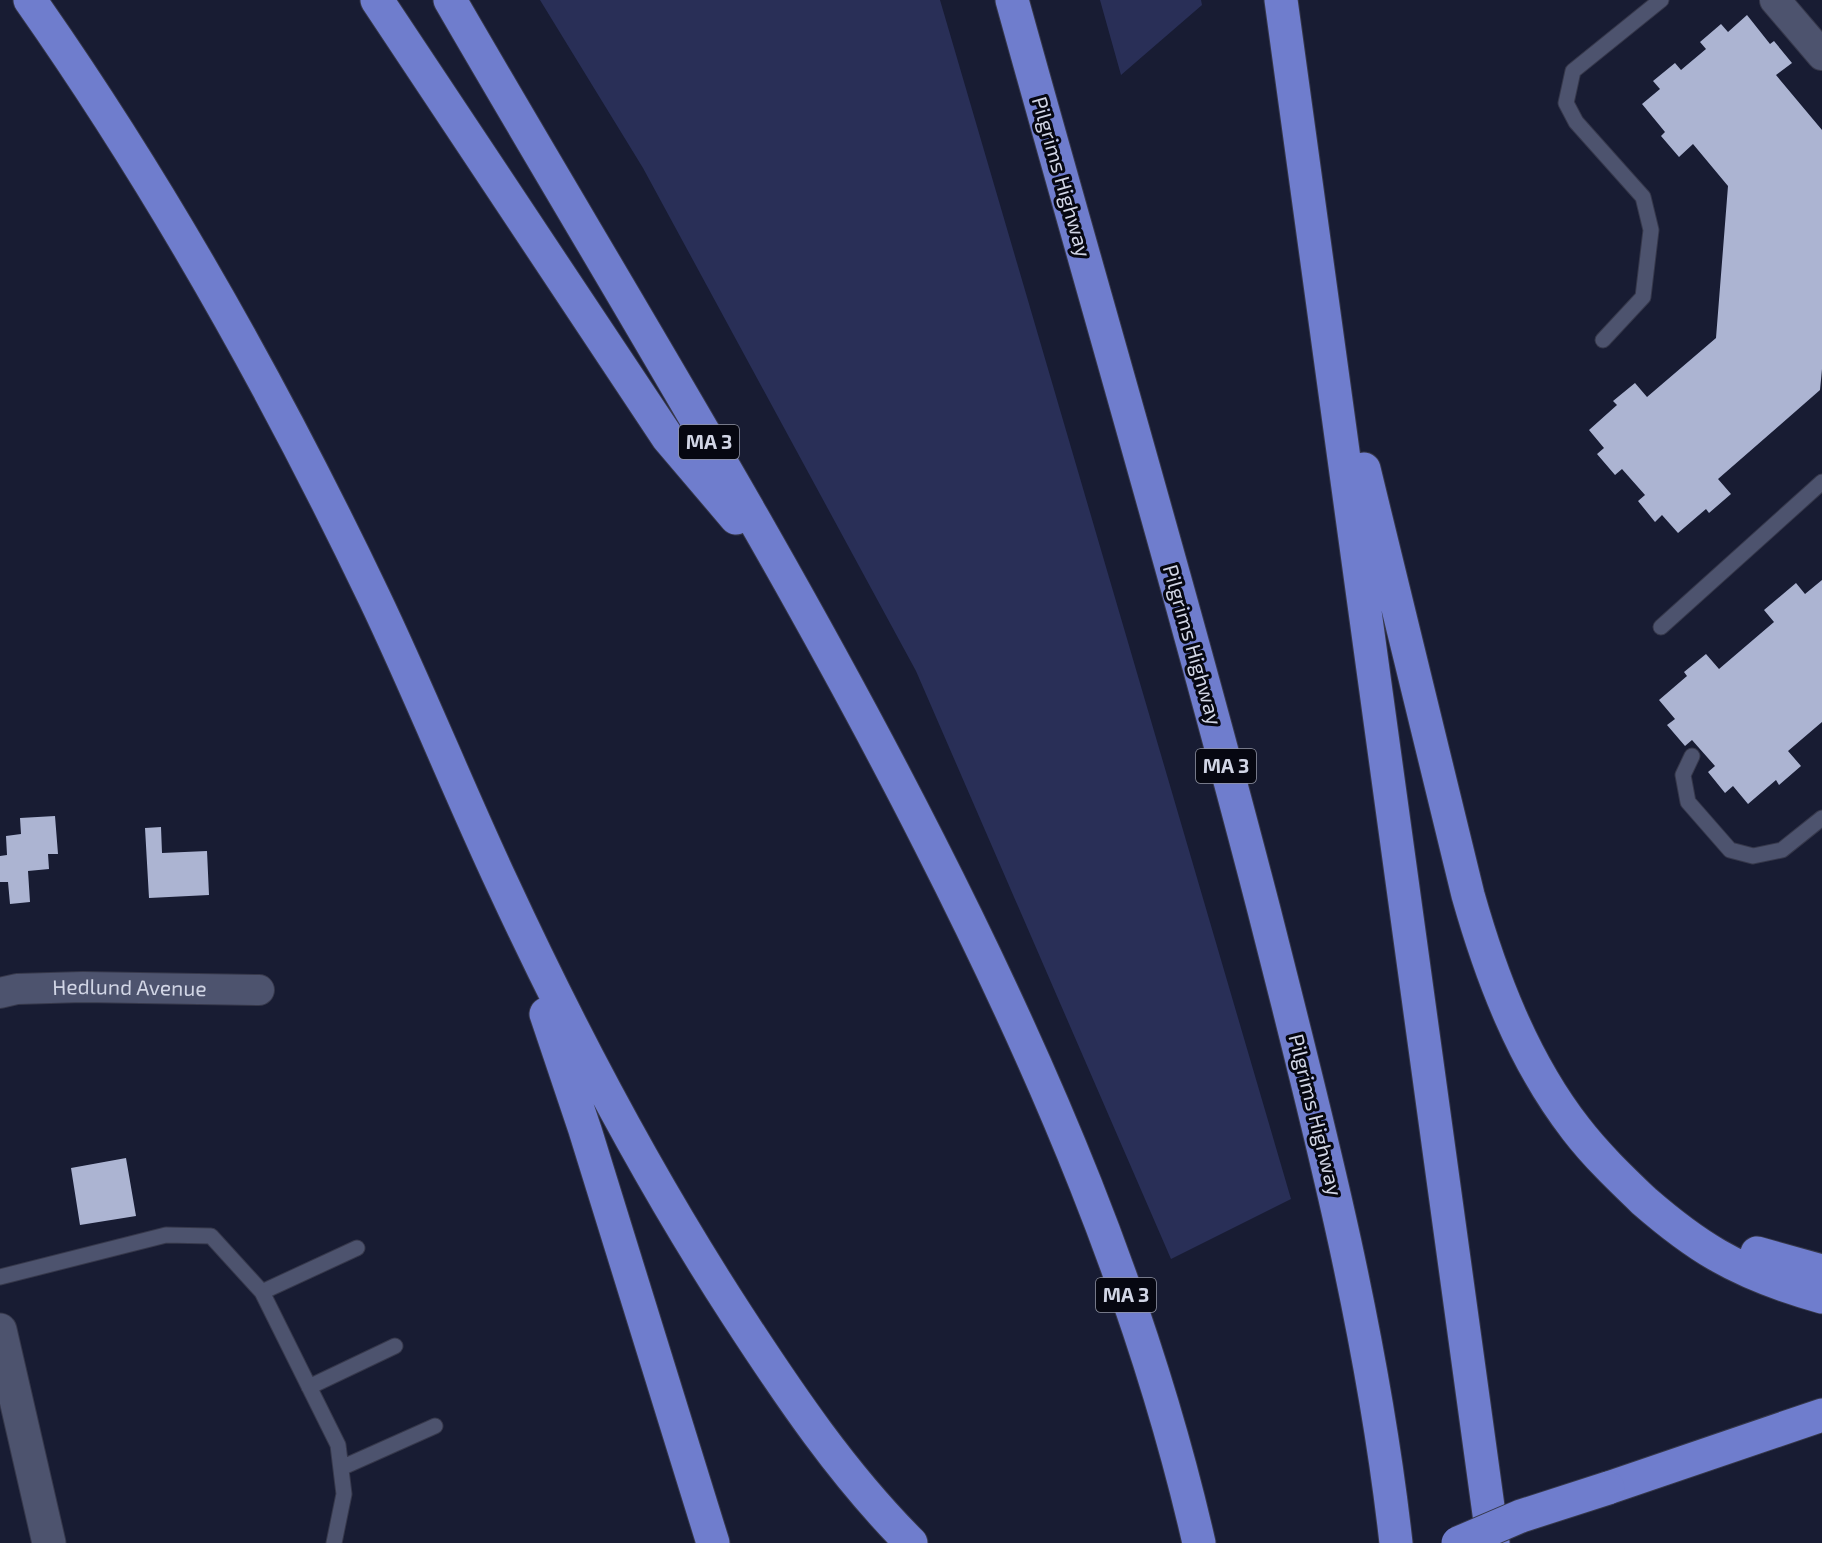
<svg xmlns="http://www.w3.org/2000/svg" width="1822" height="1543" font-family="'Exo 2',sans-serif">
  <rect width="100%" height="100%" fill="#181c33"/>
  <path fill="#292f57" d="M540,0H940L1291,1199L1171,1259L916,671L643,168Z
    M1100,0H1201L1202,5L1121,75Z"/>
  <path fill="#acb4d2" d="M1747,15L1770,44L1774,41L1792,63L1776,75L1822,130V369L1820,390L1718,479L1731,494L1709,513L1706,509L1678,533L1662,515L1655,522L1638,501L1645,495L1622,469L1615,475L1597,454L1604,448L1589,430L1617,405L1613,401L1635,383L1647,397L1716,338L1728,186L1693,144L1679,157L1661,136L1665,132L1642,104L1660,89L1653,81L1675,63L1681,70L1706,49L1700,42L1721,24L1728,32Z
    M1822,580V722L1788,751L1801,766L1779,785L1776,780L1748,804L1733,786L1725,793L1708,772L1715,766L1692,740L1685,746L1667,725L1675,719L1659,700L1687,676L1684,672L1706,654L1719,669L1774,622L1764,610L1796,583L1805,594Z
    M55,816L58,854H48L49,869L28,871L30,902L10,904L8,882H0V856L7,855L6,836L21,834L20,818Z
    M161,827L162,853L207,851L209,895L149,898L145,828Z
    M126,1158L136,1216L80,1225L71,1168Z"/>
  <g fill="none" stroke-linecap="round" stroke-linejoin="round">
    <defs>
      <path id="service" d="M1603,340L1643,297L1651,230L1643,197L1576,122L1566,103L1573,71L1661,0
        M1661,627L1822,482
        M1692,756L1683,775L1688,802L1730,850L1753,856L1782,850L1822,818
        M0,1277L166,1235L211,1236L262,1292
        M309,1387L395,1346
        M341,1468L435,1426
        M334,1543L344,1494L338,1445L262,1292L357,1248"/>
      <g id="minor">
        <path d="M1775,0L1822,55"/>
        <path id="s1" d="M0,993L17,989L83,987L259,990"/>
      </g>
      <path id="tertiary" d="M0,1330L49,1543"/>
      <path id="motorway" d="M30,0C162,188 275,390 374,597C419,691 458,789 502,883C571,1032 648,1178 737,1315C789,1395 843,1475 911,1543
        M377,0L668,438L736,518
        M450,0C612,280 783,554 929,842C1043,1066 1143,1298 1199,1543
        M1012,0C1096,303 1185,605 1264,910C1317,1119 1372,1328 1396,1543
        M1281,0L1493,1543
        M1364,469L1468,895C1491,976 1523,1061 1576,1129C1596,1155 1620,1178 1644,1201C1667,1221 1691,1240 1717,1255C1750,1274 1786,1287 1822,1297
        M546,1014L585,1130L713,1543
        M1757,1253L1822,1271
        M1608,1488L1822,1415"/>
    </defs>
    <use href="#service" stroke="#36384b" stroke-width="17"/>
    <use href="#minor" stroke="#36384b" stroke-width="32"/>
    <use href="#tertiary" stroke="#36384b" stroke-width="35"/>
    <use href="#motorway" stroke="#36384b" stroke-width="35"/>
    <use href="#service" stroke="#4d536e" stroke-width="15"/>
    <use href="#minor" stroke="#4d536e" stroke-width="30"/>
    <use href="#tertiary" stroke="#4d536e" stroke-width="33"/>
    <use href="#motorway" stroke="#6f7dcd" stroke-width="33"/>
    <defs>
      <path id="motorway-bridge" d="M1458,1543L1521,1516L1608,1488"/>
    </defs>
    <use href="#motorway-bridge" stroke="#36384b" stroke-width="35" stroke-linecap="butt"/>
    <use href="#motorway-bridge" stroke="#6f7dcd" stroke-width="33"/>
  </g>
  <g text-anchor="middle" stroke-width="6" stroke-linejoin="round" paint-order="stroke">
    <g fill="#060711" stroke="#9497a5" stroke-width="1.5">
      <rect x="679" y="425" width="60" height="34" rx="4.5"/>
      <rect x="1196" y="749" width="60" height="34" rx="4.5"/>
      <rect x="1096" y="1278" width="60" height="34" rx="4.5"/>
    </g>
    <g font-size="20" font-weight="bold" fill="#d1d5e5">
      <text x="709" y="449">MA 3</text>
      <text x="1226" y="773">MA 3</text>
      <text x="1126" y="1302">MA 3</text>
    </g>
    <g font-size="21" fill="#d1d5e5" stroke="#060711">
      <text transform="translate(1061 177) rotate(74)" y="7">Pilgrims Highway</text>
      <text transform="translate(1192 645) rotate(74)" y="7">Pilgrims Highway</text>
      <text dy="7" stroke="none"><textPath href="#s1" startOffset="130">Hedlund Avenue</textPath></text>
      <text transform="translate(1315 1115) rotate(76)" y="7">Pilgrims Highway</text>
    </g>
  </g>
</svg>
